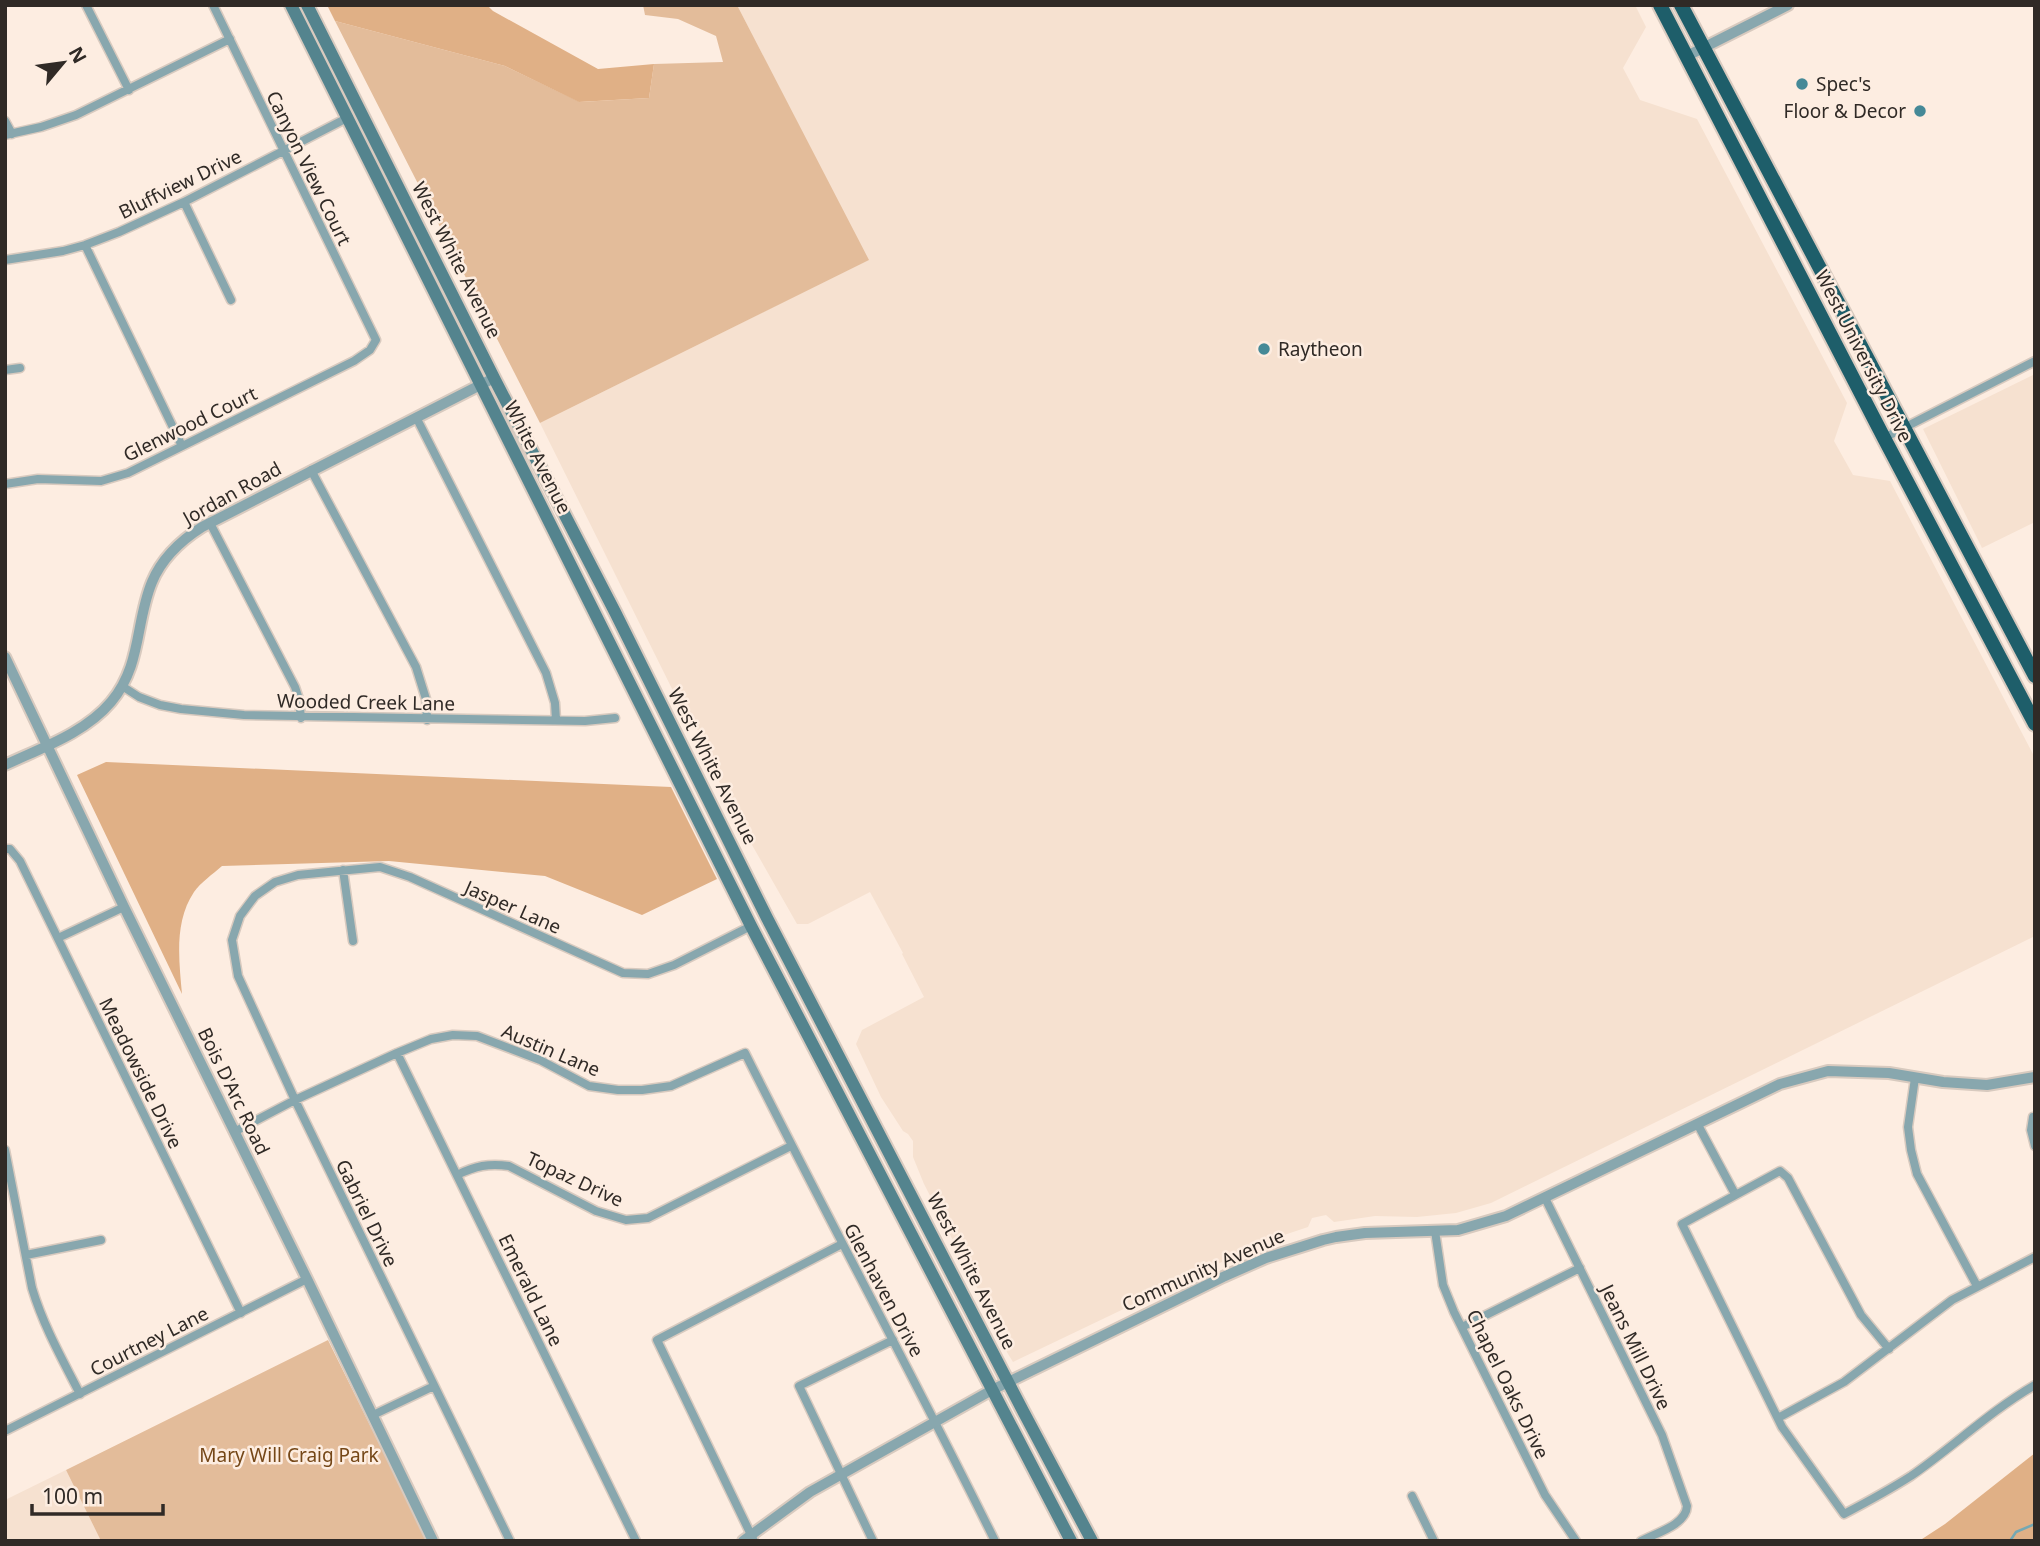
<svg xmlns="http://www.w3.org/2000/svg" width="2040" height="1546" font-family="'Noto Sans',sans-serif">
  <rect width="100%" height="100%" fill="#fdede1"/>
  <path fill="#f6e1d0" d="M737,5H1635L1646,27L1623,68L1640,100L1697,119L1847,403L1834,441L1853,475L1890,481L2035,758V936L1491,1203L1456,1213L1417,1217L1375,1216L1334,1222L1326,1215L1312,1218L1308,1227L1275,1238L1247,1250L1013,1362L1005,1349L1003,1338L924,1184L913,1157V1141L908,1134L903,1131L881,1097L856,1044L862,1030L924,997L902,954L903,953L870,892L808,924H797L744,831L718,779L721,777L693,721L689,723L540,423L868,260Z
    M2035,374V522L1982,548L1923,429Z
    M66,1470L101,1541H5V1500Z"/>
  <path fill="#e3bc9a" d="M643,5H737L869,260L540,423L335,21L505,66L580,102L649,98L654,64L723,62L716,36L678,19L645,15Z
    M328,1340L427,1541H101L66,1470Z"/>
  <path fill="#e0b086" d="M327,5H487L493,11L598,69L654,64L649,98L579,102L505,66L335,21Z
    M106,762L671,787L717,879L642,915L545,876L389,861L222,866C213,874 200,883 194,892C174,922 179,960 182,994L77,775Z
    M2035,1453V1541H1919L1945,1524Z"/>
  <g fill="none" stroke-linecap="round" stroke-linejoin="round">
    <path stroke="#74a8b3" stroke-width="2.5" d="M2010,1541L2016,1532L2035,1524"/>
    <defs>
      <path id="minor" d="M86,5L129,90
        M5,121L12,134
        M5,135L41,127L76,115L230,39
        M184,202L231,300
        M85,245L182,446
        M5,260L63,251L85,245L119,232L184,202L349,117
        M5,370L20,368
        M416,417L546,673L555,703L556,720
        M1884,438L2035,361
        M311,470L416,667L426,699L427,720
        M5,484L38,479L101,481L128,473L354,361L370,350L376,340L213,5
        M210,523L295,687L299,699L301,718
        M122,686L139,697L160,705L181,709L244,715L585,721L615,718
        M5,849H10L20,861L241,1313
        M343,870L353,941
        M58,938L124,907
        M397,1053L636,1541
        M1915,1078L1908,1127L1911,1150L1917,1174L1977,1286
        M2033,1117L2031,1130L2035,1146
        M1698,1125L1735,1194
        M234,1132L295,1100L397,1053L431,1039L453,1035L477,1036L540,1060L589,1086L618,1090H642L671,1086L745,1053C827,1217 914,1377 995,1541
        M5,1150L32,1288C43,1325 62,1359 80,1394
        M457,1175C475,1166 489,1163 509,1166L596,1211L626,1220L648,1218L791,1146
        M1545,1198L1662,1435L1687,1506C1686,1525 1656,1533 1641,1541
        M1435,1231L1443,1285L1454,1312L1545,1495L1576,1541
        M26,1255L101,1240
        M1462,1327L1580,1268
        M1889,1349L1861,1315L1788,1178L1780,1171L1682,1224L1782,1427L1844,1514C1867,1502 1889,1490 1911,1476C1953,1447 1990,1411 2035,1385
        M373,1415L434,1386
        M1778,1418L1844,1382L1952,1300L2035,1257
        M5,1431L307,1279
        M1412,1496L1434,1541
        M510,1541L295,1100L238,976L232,940L240,916L255,896L275,882L298,875L380,867L410,877L623,973L648,974L674,965L751,926
        M754,1541L657,1340L842,1244
        M873,1541L799,1386L893,1340"/>
      <path id="tertiary" d="M1687,56L1788,5
        M5,657L124,907L307,1279L433,1541
        M5,765C41,748 85,733 111,702C142,665 135,623 152,582C162,558 180,541 202,527L494,378
        M743,1541L810,1492L992,1390L1223,1277L1266,1258L1323,1240L1336,1237L1365,1233L1458,1230L1506,1216L1780,1084L1828,1071L1889,1073L1943,1082L1987,1085L2035,1077"/>
      <path id="secondary" d="M291,5L751,926L1071,1541
        M307,5L495,380L615,612L767,918L1023,1411L1092,1541"/>
      <path id="trunk" d="M1660,5L1884,438L2035,724
        M1681,5L2035,676"/>
    </defs>
    <use href="#minor" stroke="#d8cabf" stroke-width="11"/>
    <use href="#tertiary" stroke="#d8cabf" stroke-width="14"/>
    <use href="#secondary" stroke="#d8cabf" stroke-width="16"/>
    <use href="#trunk" stroke="#d8cabf" stroke-width="18"/>
    <use href="#minor" stroke="#88a7ae" stroke-width="8"/>
    <use href="#tertiary" stroke="#88a7ae" stroke-width="10"/>
    <use href="#secondary" stroke="#54848e" stroke-width="12"/>
    <use href="#trunk" stroke="#1e5e6a" stroke-width="14"/>
  </g>
  <g fill="#458997" stroke="#fdede1" stroke-width="2.5">
    <circle cx="1802" cy="84" r="7"/>
    <circle cx="1920" cy="111" r="7"/>
    <circle cx="1264" cy="349" r="7"/>
  </g>
  <g text-anchor="middle" stroke-width="5" stroke-linejoin="round" paint-order="stroke">
    <g font-size="19" fill="#302a26" stroke="#fdede1" text-anchor="start">
      <text x="1816" y="91">Spec's</text>
      <text x="1906" y="118" text-anchor="end">Floor &amp; Decor</text>
      <text x="1278" y="356">Raytheon</text>
    </g>
    <g font-size="19" fill="#302a26" stroke="#fdede1">
      <text transform="translate(309 168) rotate(64)" y="7">Canyon View Court</text>
      <text transform="translate(180 184) rotate(-26)" y="7">Bluffview Drive</text>
      <text transform="translate(457 260) rotate(63)" y="7">West White Avenue</text>
      <text transform="translate(1864 356) rotate(63)" y="7">West University Drive</text>
      <text transform="translate(190 424) rotate(-26)" y="7">Glenwood Court</text>
      <text transform="translate(538 457) rotate(63)" y="7">White Avenue</text>
      <text transform="translate(232 493) rotate(-29)" y="7">Jordan Road</text>
      <text transform="translate(366 702) rotate(1)" y="7">Wooded Creek Lane</text>
      <text transform="translate(713 766) rotate(63)" y="7">West White Avenue</text>
      <text transform="translate(513 907) rotate(24)" y="7">Jasper Lane</text>
      <text transform="translate(551 1050) rotate(23)" y="7">Austin Lane</text>
      <text transform="translate(141 1073) rotate(64)" y="7">Meadowside Drive</text>
      <text transform="translate(234 1091) rotate(64)" y="7">Bois D'Arc Road</text>
      <text transform="translate(575 1179) rotate(25)" y="7">Topaz Drive</text>
      <text transform="translate(367 1213) rotate(64)" y="7">Gabriel Drive</text>
      <text transform="translate(1203 1270) rotate(-24)" y="7">Community Avenue</text>
      <text transform="translate(972 1271) rotate(63)" y="7">West White Avenue</text>
      <text transform="translate(531 1290) rotate(64)" y="7">Emerald Lane</text>
      <text transform="translate(884 1290) rotate(62)" y="7">Glenhaven Drive</text>
      <text transform="translate(149 1341) rotate(-27)" y="7">Courtney Lane</text>
      <text transform="translate(1636 1347) rotate(64)" y="7">Jeans Mill Drive</text>
      <text transform="translate(1508 1384) rotate(64)" y="7">Chapel Oaks Drive</text>
    </g>
    <g font-size="19" fill="#754717" stroke="#fdede1">
      <text x="289" y="1462">Mary Will Craig Park</text>
    </g>
  </g>
  <rect width="2040" height="1546" fill="none" stroke="#302a26" stroke-width="14"/>
  <g transform="translate(63 63) rotate(61)" stroke="#fdede1" stroke-width="5" paint-order="stroke">
  <path d="M0-5L12 26L0 18L-12 26Z" fill="#302a26"/>
  <text y="-10" font-size="19" font-weight="bold" text-anchor="middle" fill="#302a26">N</text>
  </g>
  <path d="M32 1504v10h131v-10" fill="none" stroke="#302a26" stroke-width="3.5"/>
  <text x="42" y="1504" font-size="21" fill="#302a26" stroke="#fdede1" stroke-width="5" paint-order="stroke">100 m</text>
</svg>
